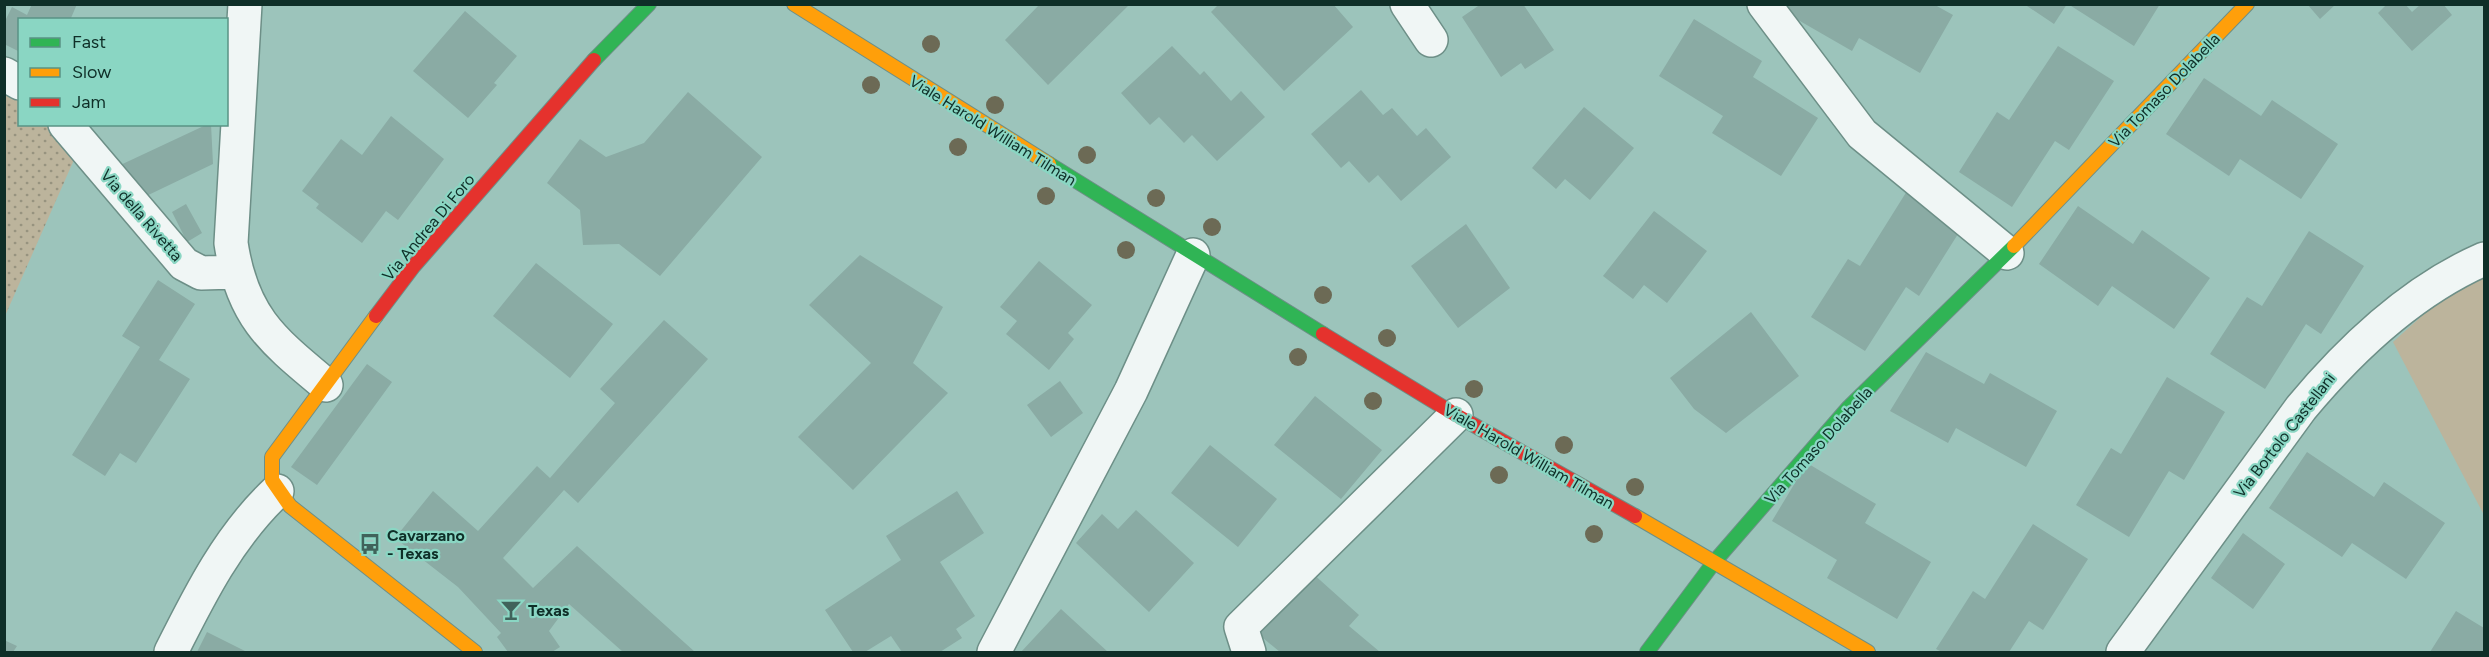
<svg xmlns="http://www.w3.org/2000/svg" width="2489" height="657" font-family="Figtree,sans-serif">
  <defs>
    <pattern id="grass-dots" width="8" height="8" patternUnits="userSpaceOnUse" patternTransform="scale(1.5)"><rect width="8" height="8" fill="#bcb49c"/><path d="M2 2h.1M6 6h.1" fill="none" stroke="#97937f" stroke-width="1.8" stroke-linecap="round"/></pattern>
  </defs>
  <rect width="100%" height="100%" fill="#9cc4bb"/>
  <path fill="url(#grass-dots)" d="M4,88L19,96L20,124L53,125L77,153L5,316Z"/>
  <path fill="#bcb49c" d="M2484,276V515L2393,342L2445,295Z"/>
  <path fill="#8aaba4" d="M32,4H77L71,18L75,20H20V52L4,44V23L12,7L27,15Z
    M1040,4H1130L1048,85L1005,40Z
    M1219,4H1333L1353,27L1284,91L1211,12Z
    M1481,4H1523L1554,50L1525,69L1521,63L1501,77L1462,17Z
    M2024,4H2067L2054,24Z
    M2068,4H2160L2134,46Z
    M2307,4H2336L2320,19Z
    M2387,4H2405L2412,12L2421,4H2443L2452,15L2412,51L2378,13Z
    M1782,5H1935L1953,15L1920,73L1859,38L1852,51L1779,9Z
    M465,11L517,56L494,83L497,85L468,118L413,71Z
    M1694,19L1762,61L1753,77L1818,118L1781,176L1712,133L1723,116L1659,76Z
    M1172,46L1200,75L1204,71L1231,101L1241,91L1265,117L1217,161L1192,135L1184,143L1159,117L1150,125L1121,93Z
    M2058,46L2114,81L2069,150L2055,141L2012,207L1959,172L1997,112L2009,120Z
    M2204,78L2261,116L2272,100L2338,144L2301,199L2240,159L2229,176L2166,134Z
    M1361,90L1383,115L1392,108L1417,136L1426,128L1451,157L1401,201L1378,175L1369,183L1349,161L1341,168L1311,134Z
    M688,92L762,157L660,276L619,244L583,245L580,210L547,183L580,139L606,157L644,143Z
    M1584,107L1634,148L1590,200L1565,179L1556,189L1532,168Z
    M391,116L444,159L398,220L386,211L362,243L316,208L319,204L302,191L341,139L362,155Z
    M208,124H211L213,164L140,199L114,168Z
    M1907,191L1963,226L1919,296L1906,287L1865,351L1811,317L1848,259L1860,266Z
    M186,204L202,233L187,242L172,212Z
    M2078,206L2133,244L2142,230L2210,278L2174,329L2112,286L2098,306L2039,264Z
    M1654,211L1707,251L1667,303L1644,285L1633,299L1603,276Z
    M1466,224L1510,288L1458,328L1411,266Z
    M2309,231L2364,266L2321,334L2306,324L2265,389L2210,354L2247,297L2262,306Z
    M860,255L943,307L913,363L948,393L853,490L798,437L871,363L809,305Z
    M1039,261L1092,305L1068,333L1074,339L1049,370L1006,334L1017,321L1000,307Z
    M536,263L613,324L570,378L493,316Z
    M158,280L195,304L159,360L190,379L136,463L120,453L105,476L72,455L140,347L122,336Z
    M1751,312L1799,376L1726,433L1694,409L1670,378Z
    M664,320L708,359L578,503L564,490L503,558L533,588L577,546L695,652H623L569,604L549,631L560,647L552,652H508L497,637L501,633L458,587L395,538L433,491L478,531L537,466L550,478L615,403L600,389Z
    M1926,352L1984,384L1990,373L2057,411L2026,467L1956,428L1948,443L1890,411Z
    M367,364L392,382L317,485L291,467Z
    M2167,377L2225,412L2184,480L2169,471L2129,537L2076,505L2111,448L2121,454Z
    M1060,381L1083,413L1051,437L1027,405Z
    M1315,396L1382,450L1341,499L1274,445Z
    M1210,445L1277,499L1238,547L1171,493Z
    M2307,452L2374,497L2384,482L2445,523L2406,579L2352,543L2342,557L2269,508Z
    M1807,463L1876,504L1865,523L1931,562L1897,619L1827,578L1837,560L1772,521Z
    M957,491L984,533L940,562L975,616L956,629L962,638L940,652H902L891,636L865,652H853L825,610L901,560L886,536Z
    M1136,510L1194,563L1149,612L1076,543L1102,514L1118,529Z
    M2033,524L2088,559L2043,630L2029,621L2009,652H1942L1936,649L1973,591L1985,599Z
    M2243,533L2285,564L2253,609L2211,578Z
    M1311,572L1359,615L1349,626L1380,652H1280L1257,633Z
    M1061,609L1108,652H1021Z
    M2456,611L2484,628V652H2430Z
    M207,632L247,652H197Z
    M4,640L17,646L13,652H4Z"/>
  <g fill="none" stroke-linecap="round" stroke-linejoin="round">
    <defs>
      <path id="street" d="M245,4L231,243C242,317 272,340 326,385
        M1407,4L1431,40
        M1764,4L1862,134L2007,253
        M4,74L20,83
        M65,124L184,264L201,273L235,272
        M171,652C200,594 229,536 277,491
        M994,652L1131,391L1193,255
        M1249,652L1241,627L1456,415
        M2123,652L2301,408C2351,348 2411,291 2484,259"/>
      <path id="fast" d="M594,60L649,4
        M1049,164L1323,334
        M1647,652L1715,561L1848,408L2014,246"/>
      <path id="slow" d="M794,4L1049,164
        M2014,246L2247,4
        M376,316L272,457V480L290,506L475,652
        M1635,516L1868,652"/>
      <path id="jam" d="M376,316L413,267L594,60
        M1323,334L1456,415L1635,516"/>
    </defs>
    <use href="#street" stroke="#6d8f87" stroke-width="36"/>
    <use href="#fast" stroke="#6d8f87" stroke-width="16"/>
    <use href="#slow" stroke="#6d8f87" stroke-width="16"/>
    <use href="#jam" stroke="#6d8f87" stroke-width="16"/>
    <use href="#street" stroke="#f0f6f5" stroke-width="33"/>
    <use href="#fast" stroke="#30b455" stroke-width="14"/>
    <use href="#slow" stroke="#ff9f0a" stroke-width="14"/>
    <use href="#jam" stroke="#e5322d" stroke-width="14"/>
  </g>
  <g fill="#6c6a55">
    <circle cx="931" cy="44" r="9"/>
    <circle cx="871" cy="85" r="9"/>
    <circle cx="995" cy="105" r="9"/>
    <circle cx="958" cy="147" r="9"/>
    <circle cx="1087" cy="155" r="9"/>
    <circle cx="1046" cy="196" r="9"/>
    <circle cx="1156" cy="198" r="9"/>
    <circle cx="1212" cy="227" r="9"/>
    <circle cx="1126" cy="250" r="9"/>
    <circle cx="1323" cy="295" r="9"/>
    <circle cx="1387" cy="338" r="9"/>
    <circle cx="1298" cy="357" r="9"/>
    <circle cx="1474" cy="389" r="9"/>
    <circle cx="1373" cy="401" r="9"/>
    <circle cx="1564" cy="445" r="9"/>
    <circle cx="1499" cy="475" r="9"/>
    <circle cx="1635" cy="487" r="9"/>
    <circle cx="1594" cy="534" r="9"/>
  </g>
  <defs>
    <symbol id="bus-bare" viewBox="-9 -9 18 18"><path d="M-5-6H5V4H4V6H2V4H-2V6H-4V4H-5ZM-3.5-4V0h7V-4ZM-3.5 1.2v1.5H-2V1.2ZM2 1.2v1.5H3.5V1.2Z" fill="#40635b" stroke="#8ad6c3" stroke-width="2.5" paint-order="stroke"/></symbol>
    <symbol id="bar-bare" viewBox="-9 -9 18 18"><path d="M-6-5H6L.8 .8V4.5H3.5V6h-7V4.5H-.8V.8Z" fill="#40635b" stroke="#8ad6c3" stroke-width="2.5" paint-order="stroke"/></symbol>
  </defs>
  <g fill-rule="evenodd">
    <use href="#bus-bare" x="355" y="529" width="30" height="30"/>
    <use href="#bar-bare" x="496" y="595" width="30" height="30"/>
  </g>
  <g text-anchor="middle" stroke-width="4.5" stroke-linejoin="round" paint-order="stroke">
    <g font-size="16" fill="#0f2f28" stroke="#8ad6c3">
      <text transform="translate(2164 90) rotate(-46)" y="6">Via Tomaso Dolabella</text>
      <text transform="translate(993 130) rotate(32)" y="6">Viale Harold William Tilman</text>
      <text transform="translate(142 215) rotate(49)" y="6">Via della Rivetta</text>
      <text transform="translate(428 227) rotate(-50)" y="6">Via Andrea Di Foro</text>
      <text transform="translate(2284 435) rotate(-52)" y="6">Via Bortolo Castellani</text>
      <text transform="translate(1818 445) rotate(-48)" y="6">Via Tomaso Dolabella</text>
      <text transform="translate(1529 456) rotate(30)" y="6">Viale Harold William Tilman</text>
    </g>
    <g font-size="16" font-weight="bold" fill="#0f2f28" stroke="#8ad6c3" text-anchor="start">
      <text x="387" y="541">Cavarzano<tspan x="387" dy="18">- Texas</tspan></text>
      <text x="528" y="616">Texas</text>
    </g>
  </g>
  <rect width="2489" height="657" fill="none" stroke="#0f2f28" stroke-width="12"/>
  <rect x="18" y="18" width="210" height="108" fill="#8ad6c3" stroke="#599385" stroke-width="1.5"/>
  <rect x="30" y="38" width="30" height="9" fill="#30b455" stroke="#599385" stroke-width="1.5"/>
  <text x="72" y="48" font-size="18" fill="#0f2f28">Fast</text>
  <rect x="30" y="68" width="30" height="9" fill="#ff9f0a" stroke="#599385" stroke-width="1.5"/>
  <text x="72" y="78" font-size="18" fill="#0f2f28">Slow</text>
  <rect x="30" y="98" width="30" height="9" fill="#e5322d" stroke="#599385" stroke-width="1.5"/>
  <text x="72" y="108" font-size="18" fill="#0f2f28">Jam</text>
</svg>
